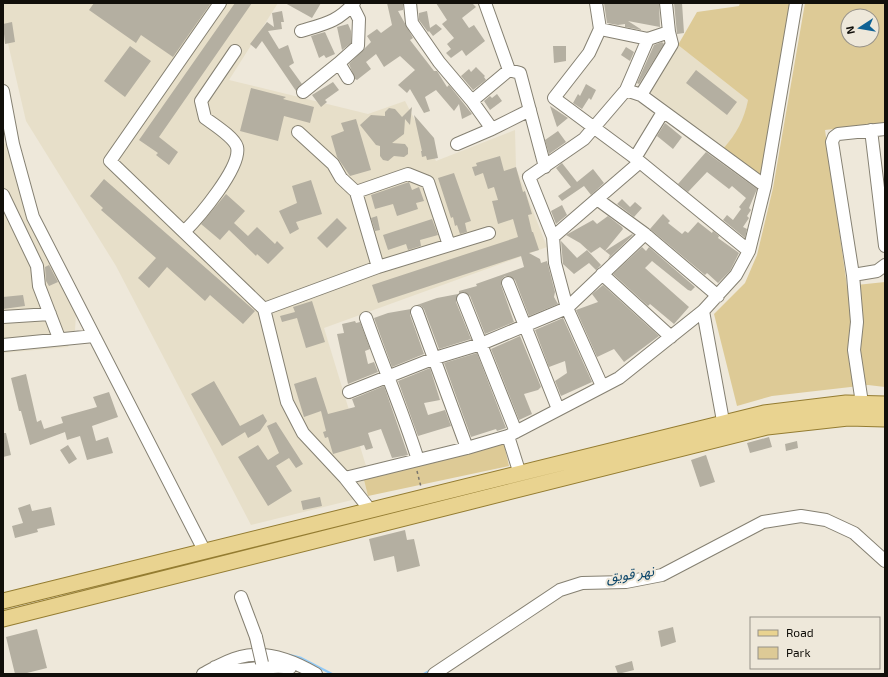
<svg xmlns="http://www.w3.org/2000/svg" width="888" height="677" font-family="'Exo 2','Noto Sans Arabic',sans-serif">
  <rect width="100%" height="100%" fill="#eee8da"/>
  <path fill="#e7dfc9" d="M3,3H278L229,80L368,114L405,101L436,161L515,130L516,168L547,247L324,328L370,479L364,480L368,496L251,525L116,266L26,121L3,22Z
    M678,45L748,100L745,117L735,135L723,149L650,92Z
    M3,142L9,147L27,219L76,313L75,331L68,347L3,353Z"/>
  <path fill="#ddca96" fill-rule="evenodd" d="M740,3H793L763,180L723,149C737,133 744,120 748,100L678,45L697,12L739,6Z
    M805,3H885V123L825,130L847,286L885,282V387L868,385L772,396L737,406L714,314L745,283L757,255L773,188ZM848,16H872V40H848Z
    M503,440L509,466L368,496L364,480Z"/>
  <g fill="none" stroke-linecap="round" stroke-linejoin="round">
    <path stroke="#91caf7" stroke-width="2.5" d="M289,655L301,658L332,674
      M424,674L431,670"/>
  </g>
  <path fill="#b4afa1" d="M94,3H211L173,57L141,35L136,43L89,10Z
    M235,3H252L159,137L178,152L169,165L156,155L158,153L139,140Z
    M285,3H321L312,18Z
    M387,3H403V10L398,11L413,38L410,40L434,71H437L447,87L449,85L472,114L462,119L459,104L454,111L436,90L425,97L430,111L424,113L410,89L407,93L398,85L415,70L400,56L384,67L376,54L366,62L371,69L357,80L355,79L349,64L371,42L367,36L377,29L381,33L392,25Z
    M436,3H472L476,7L462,18L469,28L474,25L485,41L466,56L462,50L451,58L446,53L451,49L447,44L454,38L442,24L447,20Z
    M604,3H659L660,27L628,21L642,30L625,27V24L618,25L607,23Z
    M674,3H682L684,33L677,34Z
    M282,11L284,22H281L282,29L268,31L279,49L288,45L294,63L289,66L302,84L296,91L262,41L256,49L250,44L267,22L274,27L272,13Z
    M427,11L430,28L436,24L442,29L433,36L429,31L428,32L419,20V13Z
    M12,22L15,42L5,44L3,24Z
    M348,24L351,31V43L342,50L337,27Z
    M325,32L335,54L326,58L324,55L319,58L311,36Z
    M662,42L664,44L639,84L637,83L654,45Z
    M130,46L151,61L125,97L104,81Z
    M553,46H566V61L554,63Z
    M626,47L634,52L630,61L621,55Z
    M476,67L485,76L484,77L486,80L473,90L461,76L469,69L471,72Z
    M696,70L737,102L727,115L686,83Z
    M333,82L339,90L325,100L327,102L321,107L312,95Z
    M586,84L596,90L591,100L589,98L582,109L573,103L578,94L580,96Z
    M251,88L286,97L283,99L314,107L310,123L284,116L278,141L240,131Z
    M497,94L502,101L490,110L484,101L490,96L492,98Z
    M550,106L568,118L557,127Z
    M412,107L410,125L405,119L404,134L392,143L405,144L408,148V154L404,157L394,156L388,161L383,160L380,156V146L376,145L360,125L371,115L385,116V112L389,108L395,109L402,117Z
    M414,115L434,138L438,158L427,160L426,156L422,157L421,151H422Z
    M356,119L371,170L350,176L337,157L331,136L344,131L341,123Z
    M665,123L682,137L673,149L657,136Z
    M558,131L566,142L549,154L545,140Z
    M706,152L757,189L749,208L751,210L747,216L749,218L743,227L747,229L745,238L723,220L727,215L733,220L741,209L739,207L746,198L732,186L729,189L707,172L688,192L678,184Z
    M500,156L504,171L516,167L523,192L525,191L532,214L528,215L532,232H533L539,250L529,253L540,259L541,263L547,261L555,292L554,297L558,304L529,316L515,280L509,276H505L502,279L501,285L514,322L485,334L470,296L464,292L459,293V291L477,286L476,284L524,267L521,256L378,303L372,285L518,237L513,219L498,224L492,201L498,200L494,187L488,189L483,173L475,176L472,167L477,166L476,163Z
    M562,163L577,182L593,169L604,183L591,195L584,186L562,201L558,196L571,187L556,168Z
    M454,173L471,221L465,223L467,232L460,234L457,225L455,226L453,217L451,218L438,178Z
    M104,179L255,311L243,324L210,295L205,301L167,267L149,288L138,278L156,258L101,210L103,208L90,196Z
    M311,180L322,214L296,222L299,229L290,234L279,211L297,203L292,186Z
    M409,182L412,190L419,187L424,201L416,203L418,209L397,216L393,204L375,209L371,195Z
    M226,194L245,211L234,223L248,236L257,227L275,244L277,241L284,248L268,264L257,254L256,256L229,230L220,240L201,224Z
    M622,199L630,207L635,202L642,208L634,217L617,204Z
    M562,205L567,215L556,224L551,211Z
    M663,214L670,221L668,223L682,234L685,231L688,233L698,222L712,233L713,231L719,236L718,238L739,253L730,271L718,283L707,273L705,275L650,229Z
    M377,216L380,230L375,231L371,218Z
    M608,216L622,227L623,229L605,251L600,247L591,253L580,243L566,235L593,220L597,224Z
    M337,218L347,228L327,248L317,238Z
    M432,219L438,235L420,240L421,246L408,250L406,244L388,250L383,235Z
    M632,234L633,235L608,259L610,255L605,251Z
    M561,241L577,258L587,250L601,265L596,270L589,263L574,274L563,264Z
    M642,247L646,251L649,247L695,287L691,291L688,290L652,261L645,268L689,307L674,324L650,304L648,306L613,274Z
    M49,265L58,282L49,286L46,281L45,267Z
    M603,285L659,336L624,362L614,349L597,357L576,310L598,302L592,294Z
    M458,294L456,302L471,339L439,349L424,309L421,306L417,305L437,298Z
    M23,295L25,306L3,309V297Z
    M312,301L325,342L306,348L297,318L282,322L280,316L295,312L293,307Z
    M411,309L410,315L424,354L392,367L374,318L388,313Z
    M563,318L592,382L561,396L555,381L567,373L565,361L549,367L535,330Z
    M355,321L356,323L360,322L370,349L365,351L368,364L374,362L378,372L348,384L337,334L344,333L342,324Z
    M520,336L541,387L538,390L524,394L532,414L519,420L491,349Z
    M477,353L506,428L497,431L496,429L471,437L444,363Z
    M430,368L440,400L424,403L428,415L445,410L451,426L418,436L398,381Z
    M26,374L37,422L41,420L44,429L63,423L61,417L97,407L93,397L109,392L118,417L92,426L96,441L108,437L113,453L87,460L80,436L67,440L65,432L30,445L21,411H19L11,378Z
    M316,377L328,414L355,407L352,399L384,386L408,455L392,458L381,429L368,433L373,448L366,450L364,445L333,454L328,437L325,438L323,432L326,431L321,411L304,417L294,384Z
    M214,381L240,426L263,414L267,421L260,431L248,438L245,432L222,446L191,394Z
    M276,422L303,464L296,468L289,458L276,466L292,491L268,506L238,457L258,445L268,460L279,453L267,426Z
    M3,433H6L11,455L3,457Z
    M769,437L772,447L750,453L747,443Z
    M797,441L798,448L786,451L785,444Z
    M68,445L77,459L69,464L60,450Z
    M706,455L715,482L700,487L691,460Z
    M320,497L322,506L303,510L301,501Z
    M30,504L32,511L51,507L55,525L37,529L38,532L15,538L12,526L23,523L18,508Z
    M405,530L407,540L414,539L420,566L397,572L394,556L374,561L369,539Z
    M673,627L676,642L661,647L658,631Z
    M37,629L47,668L23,674H15L6,637Z
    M632,661L634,670L618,674L615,666Z"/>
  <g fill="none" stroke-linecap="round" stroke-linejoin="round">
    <defs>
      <path id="minor" d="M220,3L110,161L264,309L287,402L303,433L345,478L467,448L508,436
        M410,3L412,23L439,62L472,101L492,129L530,110
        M485,3L509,70L520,73L545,167
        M596,3L600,29L648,39
        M600,29L589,53L554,98L635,158L749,251
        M301,31C324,24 338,22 354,3
        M348,78L339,63L358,46L359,19L352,5
        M626,90L641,95L765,186
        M3,91L13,144L33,217L205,552
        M303,92L339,63
        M641,95L672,44L669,32
        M472,101L509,70
        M871,130L885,246
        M298,132L333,164L341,178L356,192L378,267
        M457,144L492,129
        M635,158L663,112
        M356,192L408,174L428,182L449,245
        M3,195L37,266L39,286L59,338
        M597,199L645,234L718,296
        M184,232C198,218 242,167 237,147C234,137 213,124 205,118L201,101L235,51
        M553,237L640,162
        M602,274L671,337
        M853,275L877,271L885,265
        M508,283L558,409
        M463,299L516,432
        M264,309L378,267L489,233
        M703,311L725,432
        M417,312L467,448
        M3,317L50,314
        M366,318C383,366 403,412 418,460
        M3,345L94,336
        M602,386L567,308L555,263L553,237L529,177L584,139L626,90L648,39L669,32L666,3
        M349,392L435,358L481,344L567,308L645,234
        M862,403L854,350L857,322L853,275L832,142L834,137L838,134L885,129
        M520,474L508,436L619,378L703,311L736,275L749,251L765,186L796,3
        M345,478L371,511
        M241,597L256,637
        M215,667C224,677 271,662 290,668
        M203,674C214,668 227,660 240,657C265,650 294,661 316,674
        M434,674L560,590L582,583L626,582L662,575L763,522L801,516L826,520L854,533L885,561"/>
      <path id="major" d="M3,601L764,413L846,403L885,404
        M3,619L767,427L848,418L885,419"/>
    </defs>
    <use href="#minor" stroke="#858072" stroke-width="14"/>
    <use href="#major" stroke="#947c31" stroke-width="17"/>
    <path stroke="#7a766d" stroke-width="1.5" stroke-dasharray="3 3" stroke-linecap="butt" d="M417,471L421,487"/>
    <use href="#minor" stroke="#fff" stroke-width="12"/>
    <use href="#major" stroke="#e9d390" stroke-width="15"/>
    <defs>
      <path id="minor-bridge" d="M256,637L262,663"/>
    </defs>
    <use href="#minor-bridge" stroke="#858072" stroke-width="14" stroke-linecap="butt"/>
    <use href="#minor-bridge" stroke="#fff" stroke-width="12"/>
  </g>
  <g text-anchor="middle" stroke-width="4" stroke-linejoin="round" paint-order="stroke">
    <g font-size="14" font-style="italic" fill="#094468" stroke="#eee8da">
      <text transform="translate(630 574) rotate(-8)" y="5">نهر قويق</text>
    </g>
  </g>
  <rect width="888" height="677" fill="none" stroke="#110f0a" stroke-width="8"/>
  <rect x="750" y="617" width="130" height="52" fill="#eee8da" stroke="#969187"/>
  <rect x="758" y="630" width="20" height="6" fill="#e9d390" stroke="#969187"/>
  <text x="786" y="637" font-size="12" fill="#110f0a">Road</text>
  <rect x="758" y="647" width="20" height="12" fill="#ddca96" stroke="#969187"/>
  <text x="786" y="657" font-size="12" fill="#110f0a">Park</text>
  <g transform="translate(860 28) rotate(258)"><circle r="19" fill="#eee8da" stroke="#969187"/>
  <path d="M0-3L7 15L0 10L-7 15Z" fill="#0f6294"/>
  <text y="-6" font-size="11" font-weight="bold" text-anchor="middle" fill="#110f0a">N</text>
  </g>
</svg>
